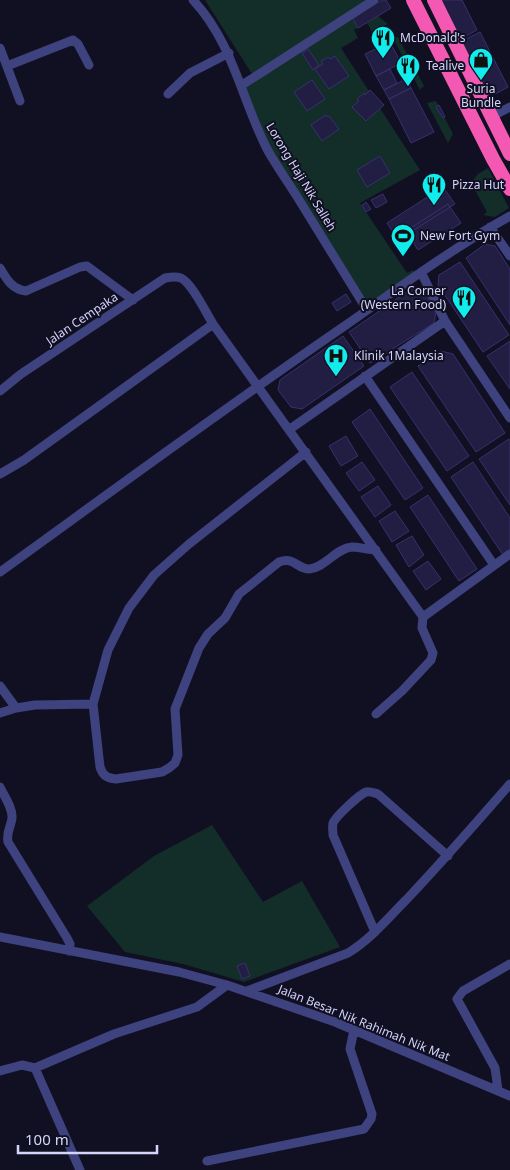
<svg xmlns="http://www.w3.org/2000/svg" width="510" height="1170" font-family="'Noto Sans',sans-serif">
  <rect width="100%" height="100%" fill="#111023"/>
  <path fill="#132d29" d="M205,0H368L252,74Z
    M350,15L358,28L354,30L358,38L341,48L420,170L360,203L407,273L413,270L416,275L367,310L268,150L242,85Z
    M378,16L388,24L372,32L367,23Z
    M398,37L424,86L420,90L393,38Z
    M436,101L453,134L448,143L427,103Z
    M488,168L509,208L495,217L483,215L487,212L471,183L478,174Z
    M212,825L263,902L302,881L340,947L244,982L183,964L125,952L87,906L154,856Z"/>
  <path fill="#211d43" stroke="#37316d" d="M382,0H386L391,8L358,28L352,17Z
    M441,0H462L477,30L461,39Z
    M480,32L508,87L488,98L460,42Z
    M390,42L401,63L376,76L365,54Z
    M308,49L319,65L313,70L302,53Z
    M335,56L349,76L329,89L315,69L323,64L321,61L328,57L330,59Z
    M390,69L397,83L384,90L376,76Z
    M406,79L411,88L389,99L384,90Z
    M312,80L325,99L307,111L294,92Z
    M411,88L434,132L411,143L389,99Z
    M370,90L384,105L366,121L352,107L359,101L357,99L364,93L365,95Z
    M439,105L445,117L443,118L436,107Z
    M326,115L327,117L329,116L339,129L322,141L311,125Z
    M380,156L390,173L367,187L357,170Z
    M443,187L455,204L398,240L387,223Z
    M383,194L387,202L376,208L371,200Z
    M366,202L371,209L366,212L362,205Z
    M448,204L461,223L418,250L406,231Z
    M485,244L495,246L510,269V325L466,258Z
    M460,262L509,335L483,352L438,285L439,275Z
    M411,289L424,291L436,312L434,323L370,363L349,332Z
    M346,294L351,302L337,311L332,303Z
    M343,336L364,366L302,409L291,407L278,390L280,380Z
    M510,341V389L487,356Z
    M441,351L453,354L505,433L476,452L418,366Z
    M412,372L469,456L447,471L390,387Z
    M370,409L423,488L405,500L352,422Z
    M346,436L358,456L341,466L329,446Z
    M509,439L510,441V505L479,459Z
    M362,462L375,480L359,491L346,473Z
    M473,462L510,518V551L503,555L451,477Z
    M378,486L391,505L375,517L361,497Z
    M428,495L477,569L459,581L410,507Z
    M395,511L409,531L392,542L379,521Z
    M412,536L424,555L409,567L396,545Z
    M428,561L441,579L426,590L413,571Z
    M245,963L250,976L242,979L237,966Z"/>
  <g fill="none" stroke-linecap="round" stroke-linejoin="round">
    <path stroke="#3e427f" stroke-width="9" d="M193,0C233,43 241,98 267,149C277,167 290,185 301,203C323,239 345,274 367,310
      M0,48L20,101
      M7,66L73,40L78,44L89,65
      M242,85L374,0
      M168,94L190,73L229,53
      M491,117L510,107
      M490,227L510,256
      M0,268C7,280 12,289 26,291L80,267L87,266L133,300
      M421,272L445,321L510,418
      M365,376L494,565
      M0,391L21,374L165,278C171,277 175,276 181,278C192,283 206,313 213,324L423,617L422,628L433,653L431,660L402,691L376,714
      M290,429L445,321
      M306,452L189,544L154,575L129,608L108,650L93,704L100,767C103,776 107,778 116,779L162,772L169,768L175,763L178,755L175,709L199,648L208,634L225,618L239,594L279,562C294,556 297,569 309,569C325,568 336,548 352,547C359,547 368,550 376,550
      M0,474L24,460L213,324
      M0,572C115,489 229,405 346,325C400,287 453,248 510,216
      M423,617L510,554
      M0,686L16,708L35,705L93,704
      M0,713L16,708
      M0,787C4,796 13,808 12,818C11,827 6,832 8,842L67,938L70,944L69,951
      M375,932L333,835C333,831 332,827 333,823C336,816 359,795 366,792C370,791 374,793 378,794L448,856
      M0,937L179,972L227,985L335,1022L510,1096
      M247,991L348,953C371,939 388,918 407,899C443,861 476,823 510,784
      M35,1068L80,1170
      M0,1071L22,1065L35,1068L114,1034L197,1007L227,985
      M498,1090L495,1068L457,999L463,991L510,964
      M207,1161L364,1129L371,1119L372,1114L350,1049L354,1030"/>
    <path stroke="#f359b3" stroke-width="14" d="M413,0L493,159L510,189
      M434,0L510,154"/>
  </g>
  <defs>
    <symbol id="restaurant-pin" viewBox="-11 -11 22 30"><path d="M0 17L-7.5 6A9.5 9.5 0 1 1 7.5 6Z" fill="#11ecec" stroke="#111023"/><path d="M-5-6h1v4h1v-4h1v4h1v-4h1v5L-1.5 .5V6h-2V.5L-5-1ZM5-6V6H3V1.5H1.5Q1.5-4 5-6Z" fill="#111"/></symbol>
    <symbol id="shop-pin" viewBox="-11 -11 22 30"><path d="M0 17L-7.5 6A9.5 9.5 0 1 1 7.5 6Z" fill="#11ecec" stroke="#111023"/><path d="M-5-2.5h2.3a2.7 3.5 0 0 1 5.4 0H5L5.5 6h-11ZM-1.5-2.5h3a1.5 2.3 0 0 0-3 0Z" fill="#111"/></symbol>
    <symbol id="stadium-pin" viewBox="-11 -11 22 30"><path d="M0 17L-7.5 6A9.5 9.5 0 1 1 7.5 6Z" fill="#11ecec" stroke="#111023"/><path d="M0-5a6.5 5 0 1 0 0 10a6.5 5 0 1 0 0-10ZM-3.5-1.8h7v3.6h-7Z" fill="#111"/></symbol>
    <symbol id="hospital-pin" viewBox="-11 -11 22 30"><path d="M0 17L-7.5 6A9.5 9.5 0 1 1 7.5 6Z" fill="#11ecec" stroke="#111023"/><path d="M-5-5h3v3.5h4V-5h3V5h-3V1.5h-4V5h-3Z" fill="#111"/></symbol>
  </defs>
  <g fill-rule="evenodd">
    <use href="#restaurant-pin" x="369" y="24" width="28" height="38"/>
    <use href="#shop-pin" x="467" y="46" width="28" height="38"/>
    <use href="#restaurant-pin" x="394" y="52" width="28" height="38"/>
    <use href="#restaurant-pin" x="420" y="171" width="28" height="38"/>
    <use href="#stadium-pin" x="389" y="222" width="28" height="38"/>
    <use href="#restaurant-pin" x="450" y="284" width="28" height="38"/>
    <use href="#hospital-pin" x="322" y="342" width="28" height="38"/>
  </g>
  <g text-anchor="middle" stroke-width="4" stroke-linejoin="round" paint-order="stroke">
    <g font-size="12" fill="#d5d5fc" stroke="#111023" text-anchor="start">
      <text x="400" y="42">McDonald's</text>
      <text x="426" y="70">Tealive</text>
      <text x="481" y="93" text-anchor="middle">Suria<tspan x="481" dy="14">Bundle</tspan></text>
      <text x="452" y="189">Pizza Hut</text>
      <text x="420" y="240">New Fort Gym</text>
      <text x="446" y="295" text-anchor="end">La Corner<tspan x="446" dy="14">(Western Food)</tspan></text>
      <text x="354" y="360">Klinik 1Malaysia</text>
    </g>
    <g font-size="12" fill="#d5d5fc" stroke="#111023">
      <text transform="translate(301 177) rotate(59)" y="4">Lorong Haji Nik Salleh</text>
      <text transform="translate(82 319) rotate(-34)" y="4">Jalan Cempaka</text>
      <text transform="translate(364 1023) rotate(22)" y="4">Jalan Besar Nik Rahimah Nik Mat</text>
    </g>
  </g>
  <path d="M18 1145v8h139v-8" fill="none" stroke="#d5d5fc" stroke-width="2.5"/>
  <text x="25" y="1145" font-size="15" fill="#d5d5fc" stroke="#111023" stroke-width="4" paint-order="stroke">100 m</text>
</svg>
